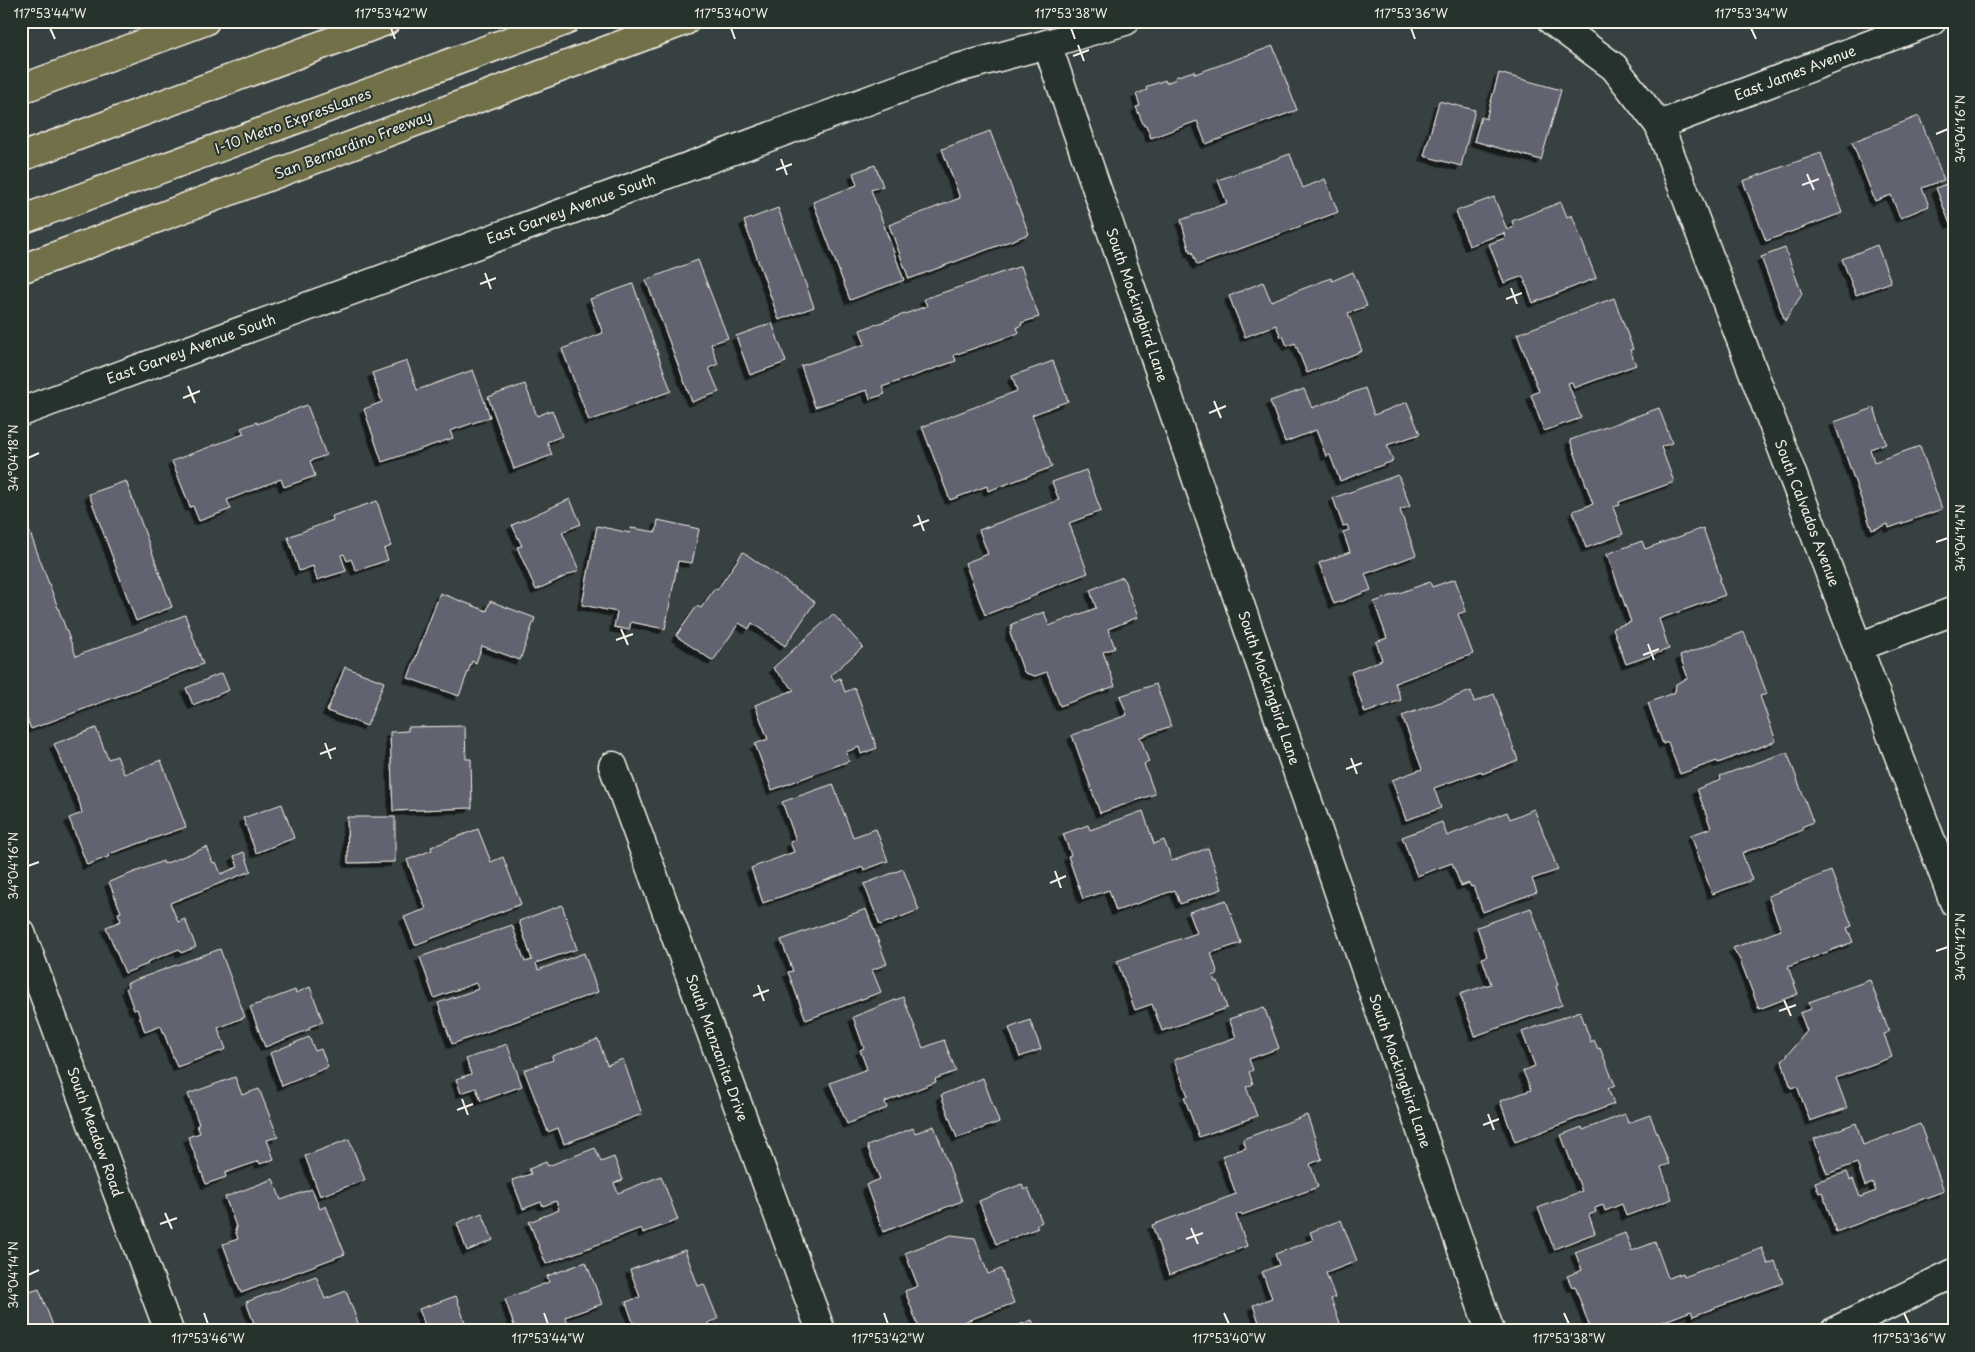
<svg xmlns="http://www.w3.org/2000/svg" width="1975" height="1352" font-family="'Playpen Sans',sans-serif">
  <defs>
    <filter id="shadow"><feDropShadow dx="-4.5" dy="4.5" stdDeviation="0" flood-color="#0009"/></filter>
  </defs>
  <rect width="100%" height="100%" fill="#384141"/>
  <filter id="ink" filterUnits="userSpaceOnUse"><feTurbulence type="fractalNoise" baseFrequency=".02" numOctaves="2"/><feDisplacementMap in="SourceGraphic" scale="10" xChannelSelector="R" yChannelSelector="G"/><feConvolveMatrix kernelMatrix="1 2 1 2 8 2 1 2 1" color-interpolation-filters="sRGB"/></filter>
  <g filter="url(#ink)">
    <path fill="#626371" stroke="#f4f1e8" filter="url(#shadow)" d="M1273,46L1297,110L1206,144L1197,121L1151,138L1146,125L1144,126L1136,107L1140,106L1136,94L1147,90L1146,87L1165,80L1166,83L1176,79L1175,77L1194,71L1195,74Z
      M1499,73L1561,90L1541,160L1474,141L1481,117L1486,119Z
      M1439,101L1475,110L1461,166L1424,156Z
      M1919,116L1944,180L1922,188L1929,206L1900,218L1891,195L1875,201L1852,142Z
      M990,131L1029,234L909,279L889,225L960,198L942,149Z
      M1821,153L1842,213L1766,241L1743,181Z
      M1290,154L1303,188L1325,179L1338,212L1197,265L1192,252L1190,253L1181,220L1227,203L1218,180Z
      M875,165L883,186L871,190L904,280L850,300L813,202L857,185L853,173Z
      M1954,181V223L1950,224L1936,188Z
      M1494,197L1507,230L1514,227L1512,221L1561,202L1567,217L1572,215L1596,278L1533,303L1523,276L1504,283L1489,244L1505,238L1504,233L1469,246L1456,211Z
      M778,208L814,307L779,320L744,221Z
      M1877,245L1891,282L1856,295L1842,259Z
      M1785,248L1802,294L1785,321L1761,257Z
      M698,260L728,338L711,344L718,364L709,368L719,392L692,402L646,280Z
      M1021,266L1039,317L1021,323L1022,325L1017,327L1019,333L954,355L956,361L882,387L885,394L870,399L867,390L815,407L801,366L865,344L860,330L927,306L924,299Z
      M1353,272L1367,306L1348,313L1362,351L1307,373L1295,343L1287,346L1283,336L1281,337L1276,325L1245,337L1229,296L1263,282L1271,301L1331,278L1332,281Z
      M633,284L671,391L589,421L562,349L603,333L590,299Z
      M1614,298L1633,349L1630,350L1636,365L1574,388L1572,382L1568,383L1581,418L1544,431L1531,395L1539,391L1517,334Z
      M772,323L786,362L750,375L736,336Z
      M407,361L417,390L473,370L490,417L450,431L453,438L382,462L364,409L382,402L372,373Z
      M1053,361L1068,401L1032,415L1052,467L988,491L987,486L950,500L922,427L1017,391L1012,376Z
      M525,384L537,416L552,410L562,436L547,442L552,455L514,469L488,397Z
      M1365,388L1374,415L1407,402L1420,434L1387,445L1393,461L1340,481L1330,455L1326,456L1316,430L1285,442L1270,401L1304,389L1312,408Z
      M307,405L326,455L310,461L315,476L284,487L281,479L227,500L231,509L199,521L193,506L190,507L172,461L244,434L241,428L257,422V424Z
      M1659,408L1672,443L1661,447L1674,482L1619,502L1620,505L1613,507L1623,534L1586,548L1573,511L1593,504L1570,440Z
      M1874,408L1886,443L1870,449L1874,462L1920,446L1942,509L1889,528L1888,524L1872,530L1834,422Z
      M1086,470L1101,511L1069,523L1088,573L1036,593V595L985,615L965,563L988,554L979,530L1059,500L1052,482Z
      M1398,475L1410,506L1400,510L1416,555L1365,574L1371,590L1334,604L1319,563L1350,552L1343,532L1349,530L1347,525L1343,526L1333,498Z
      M126,481L172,607L136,621L89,494Z
      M570,499L581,524L562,532L579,570L536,590L517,547L522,546L512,525Z
      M377,501L391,546L384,549L388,560L356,571L351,559L347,561L344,554L341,555L346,571L317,580L313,566L299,571L288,537L333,520L332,516Z
      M658,520L699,529L692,563L678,561L665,629L631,622L629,630L614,627L617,612L582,605L597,526L630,533L631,528L656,532Z
      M27,525L76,656L185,615L203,664L31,729L21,704V527Z
      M1703,528L1721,579L1719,580L1725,595L1659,619L1669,649L1626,664L1613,628L1631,622L1607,554L1642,541L1645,549Z
      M743,552L815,602L785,646L752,623L749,629L739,623L713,661L676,636L697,606L701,608L715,588L717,590Z
      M1123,577L1138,617L1108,629L1115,648L1103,652L1115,686L1060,706L1047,672L1035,676L1025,673L1023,670L1010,633L1012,624L1044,612L1049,626L1096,608L1090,590Z
      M1455,579L1466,611L1458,614L1473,654L1395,683L1401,700L1365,713L1351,672L1382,660L1376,642L1387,638L1374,602L1430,582L1432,587Z
      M440,593L487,611L490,601L535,618L520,660L482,646L476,663L472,661L459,696L408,678Z
      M833,614L863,647L831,675L834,681L840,678L845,692L855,688L877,748L861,754L859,747L846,752L849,761L772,790L755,744L768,739L755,705L794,690L773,668Z
      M1744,632L1767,694L1760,696L1776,741L1718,763L1717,761L1680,774L1668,742L1663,744L1648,703L1675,692L1676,684L1688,678L1680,656Z
      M345,667L384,682L367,726L327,711Z
      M222,673L229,690L193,705L186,688Z
      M1156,684L1171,726L1140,737L1149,762L1144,764L1155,794L1100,813L1072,735L1127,715L1120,696Z
      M1471,691L1474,702L1494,694L1518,760L1482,774L1481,771L1434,788L1441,808L1406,820L1392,780L1422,769L1402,716Z
      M465,726L466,759H471L472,808L393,811L390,732L408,731V727Z
      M96,728L108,759L117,756L124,774L161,760L186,827L109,854L110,856L87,865L69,818L82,813L80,804L54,744Z
      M1787,752L1813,822L1802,827L1803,830L1742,853L1752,880L1712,894L1691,835L1711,828L1697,789L1721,780L1720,776Z
      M833,784L853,837L876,829L888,861L864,870L863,867L763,903L751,868L794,852L790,842L796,840L782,802Z
      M282,804L294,838L256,853L243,818Z
      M1534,809L1558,870L1532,879L1537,892L1483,912L1473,886L1471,887L1469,883L1461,886L1452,863L1417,876L1402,837L1442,822L1447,836L1507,812L1510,819Z
      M1143,811L1154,844L1164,840L1172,861L1208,848L1222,889L1180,904L1175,890L1116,911L1109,890L1083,899L1068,856L1071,855L1063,834L1088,825L1090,830Z
      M347,817H395V862L348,863Z
      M478,829L491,862L503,857L521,904L415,945L404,917L426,909L407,860L432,850L431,847Z
      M207,847L213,863L216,862L221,874L238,867L234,856L244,852L251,871L170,903L178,922L185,919L196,947L181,953L179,949L147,962L148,964L125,973L106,927L121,921L118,913L121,912L109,882L163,861L164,864Z
      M903,869L919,910L880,925L864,884Z
      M1831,871L1852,926L1847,928L1853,942L1788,967L1798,994L1759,1009L1740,960L1733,948L1781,930L1768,896Z
      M1226,900L1241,943L1211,953L1218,974L1213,976L1215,982L1218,981L1227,1008L1162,1031L1152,1004L1135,1010L1117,961L1197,933L1189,912Z
      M562,905L577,949L536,963L538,970L584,953L598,992L452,1044L438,1003L478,989L476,983L434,998L420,957L512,925L525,962L532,960L519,921Z
      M1531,908L1558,985L1556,986L1562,1005L1475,1036L1460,994L1491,984L1482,958L1487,956L1477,927Z
      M866,909L887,964L872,970L881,992L806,1020L788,972L793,971L781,940Z
      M220,949L245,1017L218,1028L226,1049L177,1067L161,1026L145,1032L137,1009L134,1010L126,988L128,987L127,983Z
      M1870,980L1889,1032L1884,1034L1892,1057L1836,1078L1847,1108L1810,1121L1797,1086L1791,1088L1782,1061L1807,1031L1800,1013L1811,1009L1809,1002Z
      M310,987L323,1022L309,1027L310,1029L265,1047L250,1007L295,990L296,993Z
      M903,997L923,1048L944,1040L956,1071L935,1079L936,1082L885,1102L887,1108L847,1124L830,1083L867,1069L860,1050L864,1048L853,1017Z
      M1264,1007L1279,1048L1249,1059L1253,1070L1249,1072L1253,1084L1246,1087L1257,1116L1199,1137L1184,1097L1188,1096L1174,1060L1236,1037L1229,1019Z
      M1580,1011L1591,1042L1594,1040L1598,1049L1600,1048L1615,1085L1608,1088L1614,1104L1515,1142L1500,1101L1531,1090L1523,1071L1535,1066L1522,1032Z
      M1030,1020L1041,1049L1020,1057L1009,1028Z
      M309,1037L315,1051L321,1049L328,1067L282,1086L270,1053Z
      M598,1039L607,1065L623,1059L642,1114L564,1144L558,1128L548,1132L524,1070L553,1060L552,1056Z
      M507,1044L522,1086L481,1101L476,1088L461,1093L456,1079L471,1074L466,1059Z
      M235,1077L242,1095L259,1089L278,1137L267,1140L274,1159L260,1164L259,1161L225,1173L226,1177L206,1184L188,1137L200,1133L197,1125L199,1124L188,1094Z
      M983,1078L999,1122L957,1138L941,1095Z
      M1625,1114L1628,1123L1650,1115L1669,1164L1661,1167L1672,1199L1626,1216L1622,1204L1605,1211L1603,1205L1595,1208L1596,1212L1589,1215L1595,1233L1554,1249L1538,1208L1582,1191L1561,1135L1582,1127L1583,1130Z
      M1307,1115L1322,1159L1310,1164L1318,1187L1242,1215L1241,1213L1236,1215L1247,1246L1169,1275L1152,1225L1236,1194L1222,1156L1246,1148L1243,1139Z
      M1856,1123L1863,1145L1920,1124L1944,1191L1836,1232L1822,1192L1819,1193L1815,1182L1847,1172L1850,1180L1853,1179L1860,1197L1876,1191L1873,1183L1865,1186L1857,1163L1827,1174L1814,1139Z
      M934,1126L962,1201L883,1232L866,1185L880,1179L867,1146L913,1128L915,1133Z
      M349,1139L365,1180L320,1196L305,1156Z
      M595,1148L601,1162L614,1157L623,1180L614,1183L618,1193L661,1176L678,1220L643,1233L641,1228L546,1264L529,1222L559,1210L556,1201L543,1206L541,1202L523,1209L512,1180L531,1174L529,1169L546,1162L548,1166Z
      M273,1179L281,1200L312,1189L320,1209L326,1206L345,1254L241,1293L223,1244L238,1239L235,1229H237L225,1197Z
      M1022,1184L1024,1190L1028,1188L1042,1222L1036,1225L1038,1228L996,1244L979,1201Z
      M482,1213L493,1240L467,1251L457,1223Z
      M1341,1220L1357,1261L1326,1273L1335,1297L1331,1299L1340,1323L1321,1331H1262L1253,1305L1272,1298L1262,1272L1279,1265L1275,1254L1313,1240L1310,1232Z
      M1625,1233L1632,1251L1655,1242L1668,1278L1683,1273L1684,1277L1762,1248L1768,1264L1775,1261L1783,1283L1693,1316L1691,1311L1639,1331H1591L1575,1286L1572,1287L1567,1276L1582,1270L1575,1252Z
      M951,1235L975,1238L988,1274L1001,1269L1014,1303L940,1331H920L905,1291L918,1286L905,1253Z
      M685,1250L698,1286L704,1284L718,1319L708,1323L711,1330L709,1331H636L626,1302L640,1297L630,1270Z
      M586,1262L602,1304L565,1317L570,1329L566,1331H516L505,1299L549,1282L547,1276Z
      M316,1276L325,1299L346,1291L361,1331H257L246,1302Z
      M39,1289L55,1331H21V1295Z
      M456,1296L468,1331H427L419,1309Z
      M1032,1320L1036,1331H1003Z"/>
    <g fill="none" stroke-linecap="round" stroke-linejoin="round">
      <defs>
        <path id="street" d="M1047,44L1490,1331
          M1659,125L1932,21
          M1858,647L1954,902
          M613,766L821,1331
          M21,933L169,1331
          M1835,1331L1954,1273"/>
        <path id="secondary" d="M1552,21L1614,67L1659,125L1858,647L1954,611
          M21,412L951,70L1047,44L1125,21"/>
        <path id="highway" d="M21,89L205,21
          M21,157L386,21
          M21,220L565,21
          M21,269L685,21"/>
      </defs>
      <use href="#street" stroke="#f4f1e8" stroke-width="31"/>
      <use href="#secondary" stroke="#f4f1e8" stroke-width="31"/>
      <use href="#highway" stroke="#f4f1e8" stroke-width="31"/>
      <use href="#street" stroke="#26332d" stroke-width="28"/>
      <use href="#secondary" stroke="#26332d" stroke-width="28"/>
      <use href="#highway" stroke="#726f4a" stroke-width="28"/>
    </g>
  </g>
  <path fill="none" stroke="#f4f1e8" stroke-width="2" d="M50,28L55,39M391,28L395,39M731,28L735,39M1071,28L1075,39M1411,28L1415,39M1751,28L1756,39M1078,45L1084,61M1073,56L1089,50M1936,134L1948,129M781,159L787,175M776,170L792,164M1807,174L1814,190M1802,185L1819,179M485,273L491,289M480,284L496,278M1511,288L1517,304M1506,299L1522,293M188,386L195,403M183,398L200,391M1214,401L1221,418M1209,413L1226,406M28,458L39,453M918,515L924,531M913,526L929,520M1936,542L1948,538M621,629L628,645M616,640L633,634M1648,644L1654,660M1643,655L1659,649M325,743L331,759M320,754L336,748M1351,758L1357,774M1346,769L1362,763M28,866L39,862M1055,871L1061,888M1050,883L1066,876M1936,951L1948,947M758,985L764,1001M753,996L769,990M1784,1000L1791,1016M1779,1011L1796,1005M462,1099L468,1115M457,1110L473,1104M1488,1114L1494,1130M1483,1125L1499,1119M165,1213L172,1229M160,1224L177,1218M1191,1228L1198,1244M1186,1239L1203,1233M28,1275L39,1270M204,1313L208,1324M544,1313L548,1324M884,1313L888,1324M1224,1313L1229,1324M1564,1313L1569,1324M1904,1313L1909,1324"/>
  <g text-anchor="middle" stroke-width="4" stroke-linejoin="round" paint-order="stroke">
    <g font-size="14" fill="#f4f1e8" stroke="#26332d">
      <text transform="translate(1795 73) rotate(-21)" y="5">East James Avenue</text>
      <text transform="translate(293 121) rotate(-20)" y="5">I-10 Metro ExpressLanes</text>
      <text transform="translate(353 145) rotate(-21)" y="5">San Bernardino Freeway</text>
      <text transform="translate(571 209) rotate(-20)" y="5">East Garvey Avenue South</text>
      <text transform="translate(1137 305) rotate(71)" y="5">South Mockingbird Lane</text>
      <text transform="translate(191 349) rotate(-20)" y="5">East Garvey Avenue South</text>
      <text transform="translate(1807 513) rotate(69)" y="5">South Calvados Avenue</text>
      <text transform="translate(1269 688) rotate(71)" y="5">South Mockingbird Lane</text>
      <text transform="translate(717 1048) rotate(70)" y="5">South Manzanita Drive</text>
      <text transform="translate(1400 1071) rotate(71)" y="5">South Mockingbird Lane</text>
      <text transform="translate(95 1132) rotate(70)" y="5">South Meadow Road</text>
    </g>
  </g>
  <rect width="1975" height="1352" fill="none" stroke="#26332d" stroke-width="55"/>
  <rect x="28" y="28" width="1920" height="1296" fill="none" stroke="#f4f1e8" stroke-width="2"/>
  <g font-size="12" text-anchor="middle" fill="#f4f1e8">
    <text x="50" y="18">117°53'44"W</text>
    <text x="391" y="18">117°53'42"W</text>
    <text x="731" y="18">117°53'40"W</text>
    <text x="1071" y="18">117°53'38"W</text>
    <text x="1411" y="18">117°53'36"W</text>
    <text x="1751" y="18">117°53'34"W</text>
    <text transform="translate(1961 129) rotate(-90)" y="4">34°04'16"N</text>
    <text transform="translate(14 458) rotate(-90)" y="4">34°04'18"N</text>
    <text transform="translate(1961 538) rotate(-90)" y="4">34°04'14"N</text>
    <text transform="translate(14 866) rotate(-90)" y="4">34°04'16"N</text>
    <text transform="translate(1961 947) rotate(-90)" y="4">34°04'12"N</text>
    <text transform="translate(14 1275) rotate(-90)" y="4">34°04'14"N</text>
    <text x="208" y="1343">117°53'46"W</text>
    <text x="548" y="1343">117°53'44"W</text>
    <text x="888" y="1343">117°53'42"W</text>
    <text x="1229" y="1343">117°53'40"W</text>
    <text x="1569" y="1343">117°53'38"W</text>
    <text x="1909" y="1343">117°53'36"W</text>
  </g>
</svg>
